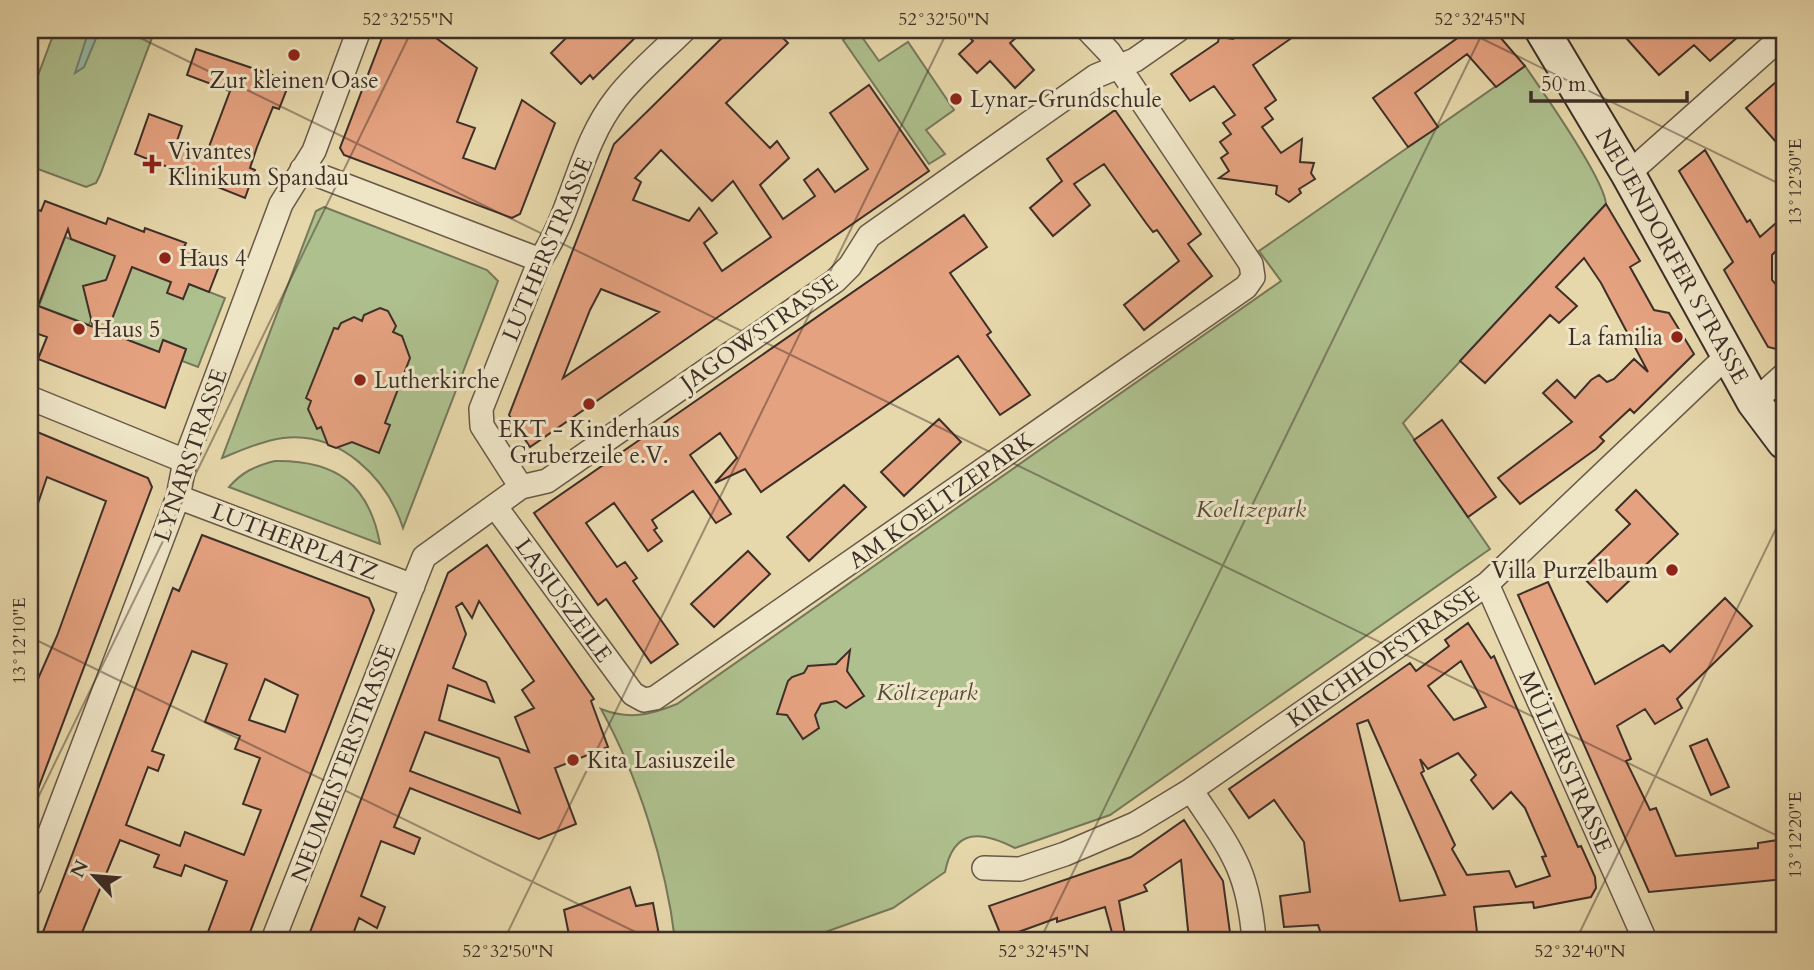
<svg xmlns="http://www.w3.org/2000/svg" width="1814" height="970" font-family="Cardo,serif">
  <rect width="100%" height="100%" fill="#e7d8ab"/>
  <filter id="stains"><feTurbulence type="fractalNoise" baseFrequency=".00286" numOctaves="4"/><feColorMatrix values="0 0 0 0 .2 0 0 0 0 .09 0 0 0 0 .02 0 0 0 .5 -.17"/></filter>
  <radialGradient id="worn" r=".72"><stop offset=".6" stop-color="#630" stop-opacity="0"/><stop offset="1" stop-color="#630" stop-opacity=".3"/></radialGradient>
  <path fill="#aec08e" stroke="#76785b" stroke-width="2" d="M55,30H155L100,175L96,183L86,187L30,166V97Z
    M857,30L879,61L908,42L954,110L926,130L945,154L929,164L843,40Z
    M1525,66C1543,92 1604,178 1606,204L1403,423L1490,549L1110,815L1015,848C982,831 954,827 945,872L893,908L803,940H675C666,864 638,776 601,709C629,720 650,715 677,704L1281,281L1259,251Z
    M324,207L487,270L498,281L403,528C387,478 340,431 283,438C262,441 242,450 222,458L316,211Z
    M65,237L116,256L89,325L39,306Z
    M132,267L171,282L183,299L189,284L225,298L198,367L182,361L186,349L164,340L159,352L107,332Z
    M275,461C336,460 369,484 380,544L229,487C242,472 255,466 275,461Z"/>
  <path fill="#97baa7" stroke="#738274" stroke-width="2" d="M89,30H120L117,36H97L84,67L75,73Z"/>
  <path fill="#e5a280" stroke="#3d2f28" stroke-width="2" fill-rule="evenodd" d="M385,30H425L477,68L457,122L475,128L463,158L495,169L522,100L555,123L520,214L512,218L344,155L340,148Z
    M574,30H643L593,79L590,75L581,84L551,53Z
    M730,30H775L788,43L726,103L770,148L777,141L789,158L760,185L783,219L815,196L804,180L818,169L835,192L868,169L830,113L869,85L929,171L530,447L509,415L614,144ZM661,150L712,201L733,181L771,237L722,271L704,243L717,233L699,208L689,221L633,200L641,182L635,178ZM601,289L659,312L563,378L590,310Z
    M962,30H1025L1010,43L1034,70L1015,88L990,61L977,73L959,54L973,41Z
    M1235,30H1303L1253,65L1276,100L1265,108L1273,119L1262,127L1281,153L1302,139L1300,162L1314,163L1311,173L1315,179L1299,189L1301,193L1289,202L1276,194L1277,186L1219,178L1229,171L1221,158L1228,153L1220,142L1231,134L1223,123L1235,115L1214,86L1190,101L1171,74L1218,42L1219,37L1233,39Z
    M1447,30H1494L1525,66L1496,87L1467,54L1415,93L1438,127L1408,147L1373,98L1456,39Z
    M1637,30H1746L1710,61L1694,45L1659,75L1627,39Z
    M196,49L290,81L279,109L273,107L257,147L250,168L255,170L245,198L135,154L149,114L182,126L177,141L207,152L230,91L187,75Z
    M1784,75V151L1746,108Z
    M1115,110L1201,234L1188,244L1212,276L1144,330L1124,305L1179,261L1157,230L1153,232L1146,223L1104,164L1074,184L1090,205L1053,236L1030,208L1062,181L1047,159Z
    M1705,150L1747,222L1750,220L1760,237L1784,216V243L1772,255V280L1784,294V341L1776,349L1768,347L1724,270L1733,262L1679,171Z
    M45,201L106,224L108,218L144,232L145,228L186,243L184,247L221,261L209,292L189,284L183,299L167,293L171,282L132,267L107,332L159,352L163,340L186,349L165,408L38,359L47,337L30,331V207L41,211ZM68,229L71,239L115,256L106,280L83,286L93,327L38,306Z
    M1606,204L1640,261L1630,267L1654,310L1669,313L1694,354L1634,413L1630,409L1600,437L1604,441L1596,449L1520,504L1498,478L1572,422L1543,393L1557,380L1575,398L1591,380L1599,375L1607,382L1614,379L1634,359L1648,372L1601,283L1584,258L1556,287L1577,306L1559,323L1550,315L1485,383L1460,361Z
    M964,215L987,247L950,273L991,332L987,335L1030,395L1000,415L958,356L761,492L745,469L715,483L737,458L720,433L690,455L731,514L716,523L693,491L652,520L657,528L654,530L662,541L648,551L614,503L586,523L617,567L625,562L637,578L633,581L678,644L651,663L606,599L598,605L534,513Z
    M380,308L388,311L396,326L393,332L402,336L410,358L385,423L390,425L379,453L352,442L336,448L328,445L321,427L317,429L308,409L311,401L306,398L334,328L338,329L341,323L354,317L362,321L364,315Z
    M939,419L961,442L904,496L881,472Z
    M1442,420L1496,497L1468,517L1414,440Z
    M30,429L148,478L152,487L32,805L30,697L57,636L106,501L47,477L33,518L30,517Z
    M844,485L866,507L809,561L787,537Z
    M1636,490L1678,534L1607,602L1579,573L1630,524L1616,510Z
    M202,535L369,598L374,610L247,940H205L227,881L185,865L181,876L154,867L159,855L120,840L79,940H40L173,588L179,591ZM192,651L227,664L205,722L240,736L235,749L260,758L243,804L261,810L244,855L185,832L180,846L126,825L148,767L158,771L164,755L152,751ZM265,679L298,695L285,732L249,720Z
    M487,545L594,699L591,701L608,747L555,768L576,824L539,839L410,788L394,827L420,838L414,854L381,841L361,896L385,907L377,928L359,918L352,937L344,934L342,940H307L448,573ZM479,601L534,681L522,690L534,708L515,717L529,752L439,720L448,685L494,702L486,682L453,668L466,634L456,607L462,603L472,618ZM425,732L499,758L520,813L410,771Z
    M748,551L770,574L714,627L691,604Z
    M1548,582L1595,684L1663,645L1670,652L1725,598L1752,626L1677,699L1682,708L1655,724L1645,709L1617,726L1631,759L1626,761L1650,810L1656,808L1676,856L1758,848V843L1784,839V879L1649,892L1518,595Z
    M1468,623L1491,658L1494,656L1578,847L1581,846L1595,877L1596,888L1591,897L1534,908L1533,902L1474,907L1477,932L1384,940H1323L1318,925L1284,927L1280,896L1310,892L1304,842L1274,800L1249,818L1229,789L1410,663L1416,671L1449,646L1445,640ZM1461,661L1486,707L1454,720L1428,686ZM1368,720L1435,871L1445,895L1400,901L1357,724ZM1458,753L1476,775L1471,780L1493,809L1511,792L1525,808L1546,856L1542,857L1550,876L1516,887L1509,871L1467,875L1452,849L1455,845L1421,773L1424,771L1420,759L1428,769Z
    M850,650L847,671L864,696L846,708L836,701L821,704L815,715L819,728L803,739L787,715L777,714L788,681L792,677L804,673L808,666L836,664Z
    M1707,739L1729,787L1711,795L1690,746Z
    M1184,820L1223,881L1231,940H1189L1181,860L1144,885L1147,891L1119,901L1126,940H1114L1105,907L1057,922V918L1002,938L989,906L1131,857Z
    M630,887L636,906L653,903L660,940H631L630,933L590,940H570L564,910Z"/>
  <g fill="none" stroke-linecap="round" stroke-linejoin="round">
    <defs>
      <path id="street" d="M302,169L540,260
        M1628,174L1784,35
        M30,398L185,461
        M1754,402L1784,375
        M521,487L482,426L481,409L540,260C573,211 579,146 616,99C635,74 662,52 684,30
        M178,497L413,586
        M495,506L633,694L644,700L655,698L1246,287L1253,277L1251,264L1109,52L1088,30
        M1487,584L1645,940
        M1191,790C1230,849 1248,867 1254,940
        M984,868L1020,869L1065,854L1135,824L1191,790L1487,584L1729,354
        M30,885L178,497L185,461L281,204L314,151L359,30
        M273,940L424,557L521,487L547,481L835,281L850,266L869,236L1096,76L1135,60L1178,30"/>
      <g id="secondary">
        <path id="s1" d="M1542,30L1628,174L1754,402L1784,442"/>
      </g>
    </defs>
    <use href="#street" stroke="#685949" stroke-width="26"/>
    <use href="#secondary" stroke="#3d2f28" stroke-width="37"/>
    <use href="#street" stroke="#efe6c8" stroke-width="23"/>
    <use href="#secondary" stroke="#efe6c8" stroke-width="33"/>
  </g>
  <path fill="none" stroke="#3d2f28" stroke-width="2" stroke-opacity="0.45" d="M124,30L1784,839M1464,30L1784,186M30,637L652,940M30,814L412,30M504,940L948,30M1040,940L1484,30M1576,940L1784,512"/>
  <g fill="#8f2418" stroke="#efe6c8" stroke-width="2.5">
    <circle cx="294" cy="55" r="7"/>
    <circle cx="956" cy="99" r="7"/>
    <path d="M148.5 153.5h7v7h7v7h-7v7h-7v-7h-7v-7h7z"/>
    <circle cx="165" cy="258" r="7"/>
    <circle cx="79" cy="329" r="7"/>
    <circle cx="1677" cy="337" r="7"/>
    <circle cx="360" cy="380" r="7"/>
    <circle cx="589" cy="404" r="7"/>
    <circle cx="1672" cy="570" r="7"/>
    <circle cx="573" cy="760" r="7"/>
  </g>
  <g text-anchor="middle" stroke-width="6" stroke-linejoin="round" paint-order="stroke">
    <g font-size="23" fill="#3d2f28" stroke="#efe6c8" text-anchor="start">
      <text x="294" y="88" text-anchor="middle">Zur kleinen Oase</text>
      <text x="970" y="107">Lynar-Grundschule</text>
      <text x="168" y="159">Vivantes<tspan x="168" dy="26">Klinikum Spandau</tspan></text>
      <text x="179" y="266">Haus 4</text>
      <text x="93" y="337">Haus 5</text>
      <text x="1663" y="345" text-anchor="end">La familia</text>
      <text x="374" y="388">Lutherkirche</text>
      <text x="589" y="437" text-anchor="middle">EKT - Kinderhaus<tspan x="589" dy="26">Gruberzeile e.V.</tspan></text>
      <text x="1658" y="578" text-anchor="end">Villa Purzelbaum</text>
      <text x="587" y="768">Kita Lasiuszeile</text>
    </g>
    <g font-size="23" fill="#3d2f28" stroke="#efe6c8">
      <text transform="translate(547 249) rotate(-67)" y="8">LUTHERSTRASSE</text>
      <text dy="8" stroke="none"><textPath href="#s1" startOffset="261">NEUENDORFER STRASSE</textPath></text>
      <text transform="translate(759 332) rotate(-35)" y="8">JAGOWSTRASSE</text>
      <text transform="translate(190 455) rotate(-71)" y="8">LYNARSTRASSE</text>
      <text transform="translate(941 500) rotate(-35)" y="8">AM KOELTZEPARK</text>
      <text transform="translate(295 541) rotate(21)" y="8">LUTHERPLATZ</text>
      <text transform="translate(564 600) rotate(54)" y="8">LASIUSZEILE</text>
      <text transform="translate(1383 656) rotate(-35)" y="8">KIRCHHOFSTRASSE</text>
      <text transform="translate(1566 762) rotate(66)" y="8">MÜLLERSTRASSE</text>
      <text transform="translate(343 763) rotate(-69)" y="8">NEUMEISTERSTRASSE</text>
    </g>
    <g font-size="23" font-style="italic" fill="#544c3c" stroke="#efe6c8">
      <text x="1251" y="517">Koeltzepark</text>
      <text x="927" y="700">Költzepark</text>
    </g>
  </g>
  <rect width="1814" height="970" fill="none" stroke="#e7d8ab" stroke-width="77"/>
  <g transform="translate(94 876) rotate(296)" stroke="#efe6c8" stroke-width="5" paint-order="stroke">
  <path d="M0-5L12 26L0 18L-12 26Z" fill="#3d2f28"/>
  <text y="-10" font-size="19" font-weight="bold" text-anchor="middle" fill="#3d2f28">N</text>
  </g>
  <path d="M1531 91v10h156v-10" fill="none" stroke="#3d2f28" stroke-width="3.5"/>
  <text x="1541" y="91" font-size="21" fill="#3d2f28" stroke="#efe6c8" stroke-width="5" paint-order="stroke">50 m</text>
  <rect x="38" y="38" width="1738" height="894" fill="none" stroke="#3d2f28" stroke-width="2.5"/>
  <g font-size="18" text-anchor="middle" fill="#3d2f28">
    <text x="408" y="25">52°32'55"N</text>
    <text x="944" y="25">52°32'50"N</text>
    <text x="1480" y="25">52°32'45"N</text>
    <text transform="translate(1795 182) rotate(-90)" y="6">13°12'30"E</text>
    <text transform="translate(19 641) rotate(-90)" y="6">13°12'10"E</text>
    <text transform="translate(1795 835) rotate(-90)" y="6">13°12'20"E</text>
    <text x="508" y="957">52°32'50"N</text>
    <text x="1044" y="957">52°32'45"N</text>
    <text x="1580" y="957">52°32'40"N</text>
  </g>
  <rect width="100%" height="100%" filter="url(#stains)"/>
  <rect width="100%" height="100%" fill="url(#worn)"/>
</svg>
